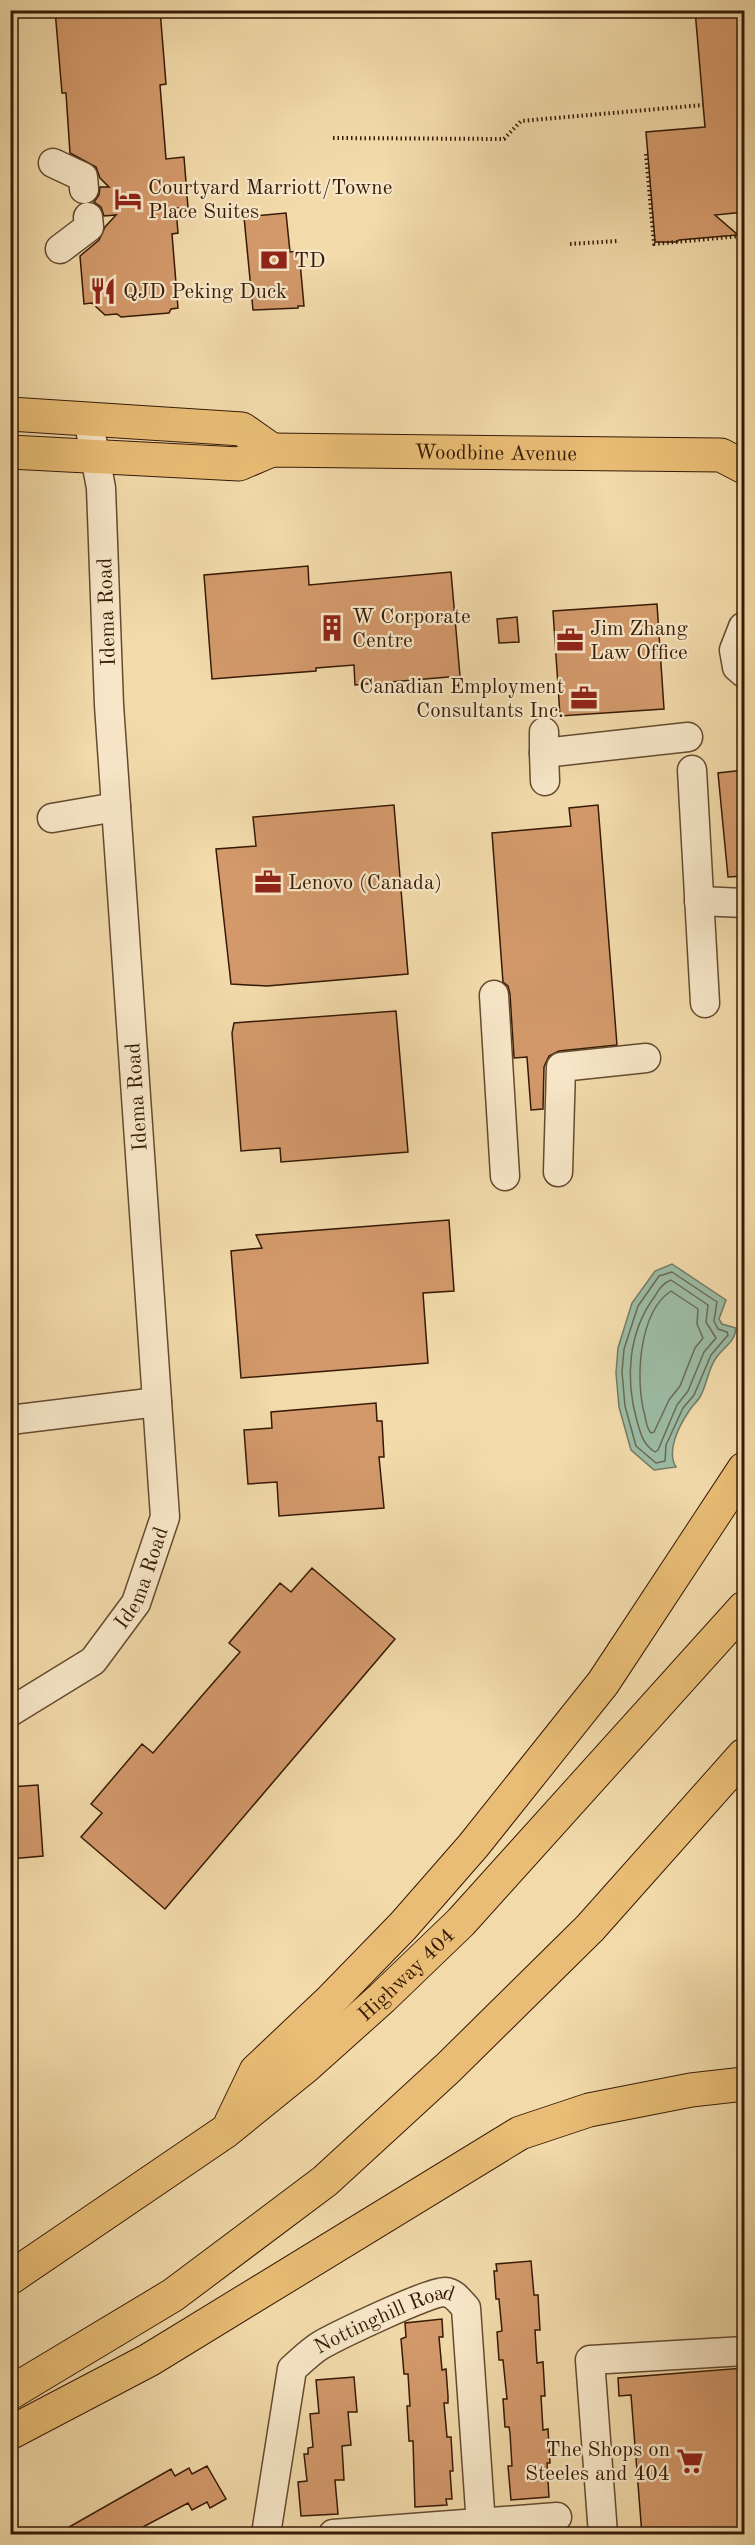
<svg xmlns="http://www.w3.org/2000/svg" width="755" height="2545" font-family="'Old Standard TT',serif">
  <rect width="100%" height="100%" fill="#f2daaa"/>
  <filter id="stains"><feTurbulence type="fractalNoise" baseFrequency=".00333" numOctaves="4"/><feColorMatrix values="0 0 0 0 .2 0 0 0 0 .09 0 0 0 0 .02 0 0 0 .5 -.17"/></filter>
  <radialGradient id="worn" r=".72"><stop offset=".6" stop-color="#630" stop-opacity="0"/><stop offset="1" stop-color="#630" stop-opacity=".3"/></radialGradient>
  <path fill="#9cbba4" stroke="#737b65" stroke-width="1.5" d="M672,1264L726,1300L719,1319L722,1324L736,1328C735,1343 723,1347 716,1358C708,1369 707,1385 700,1397C697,1402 692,1406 689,1411C679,1426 666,1451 676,1467L654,1470L631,1450L619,1407L616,1373L618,1348L632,1303L655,1271Z"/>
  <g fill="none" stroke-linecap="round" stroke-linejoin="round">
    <path stroke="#696a55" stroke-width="1.5" d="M672,1272L717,1302L714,1321L718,1329L727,1332L728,1335L711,1355L694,1395L683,1408L666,1445L665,1461L656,1463L636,1446L625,1406L622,1372L624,1349L638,1306L659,1276Z
      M671,1280L708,1305L706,1322L716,1338L704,1352L688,1391L677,1405L658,1450L655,1452C643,1444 641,1435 637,1421C625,1379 628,1332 655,1296C659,1289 663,1283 671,1280Z
      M671,1291L698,1309L697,1324L703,1338L695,1348L680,1386L669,1400L654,1432L651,1433C647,1429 646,1423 645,1416C635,1382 638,1313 671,1291Z"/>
  </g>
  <path fill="#d3996b" stroke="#361a06" stroke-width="1.5" d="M55,10H160L166,84L160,85L166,159L184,157L188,208H176L178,233L172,234L178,308L171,309L169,313L121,317L117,314L105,315L92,303L84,304L80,256L99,240L105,227L116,215L104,216L101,207L94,202L99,195L100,187H109L100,178L96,167L70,153L66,93H62Z
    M695,10H744V212L715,215L738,235L679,240L677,242H655L646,132L705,127Z
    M286,213L290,252L299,251L304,306H298V308L253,310L244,217Z
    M308,566L309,585L451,572L460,676L355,685L354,665L316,668V671L212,679L204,575Z
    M657,604L664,709L560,716L553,611Z
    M517,617L519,642L499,643L497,619Z
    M744,770V876L728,877L718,773Z
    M394,805L408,974L267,986L231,984L216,849L256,846L253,817Z
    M598,805L617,1045L559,1051L549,1056L544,1067L543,1109L531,1110L527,1057L514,1058L510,994L508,986L503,982L492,833L571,826L569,808Z
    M396,1011L408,1152L281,1162L280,1148L241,1151L232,1033L234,1023Z
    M449,1220L454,1291L423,1293L428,1363L241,1378L231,1251L262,1248L256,1235Z
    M376,1403L377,1421H382L384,1457H379L384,1508L279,1516L277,1482L248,1484L244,1430L272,1428L271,1412Z
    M312,1568L395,1639L165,1909L81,1837L102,1813L91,1804L142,1744L153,1753L200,1698L240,1652L229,1643L280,1583L291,1592Z
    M38,1785L43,1856L10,1859V1787Z
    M531,2261L534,2295H538L540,2330H535L537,2363L543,2362L545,2396H541L543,2430L548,2429L550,2463H547L549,2497L511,2500L508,2466H512L510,2433L509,2427H505L503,2399H507L503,2360H499L497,2332L502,2331L499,2299H496L494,2271H497L496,2264Z
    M442,2319L443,2337H439L442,2370L446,2369L448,2396V2403H444L447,2437H451L453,2471H450L452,2499H446L447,2505L415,2507L413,2441H409L407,2406H410L408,2374H404L401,2339L406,2337L405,2323Z
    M744,2368V2535H642L631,2395L619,2396L618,2378Z
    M354,2377L357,2412H348L351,2445L342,2446L344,2480H335L338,2514L301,2516L298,2482L307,2481L304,2454H308V2448L313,2447L310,2414L319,2413L316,2380Z
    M207,2466L226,2499L210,2508L207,2502L192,2510L188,2503L128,2535H55L171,2469L175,2476L189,2468L192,2474Z"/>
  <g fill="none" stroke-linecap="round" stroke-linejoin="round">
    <defs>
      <g id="minor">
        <path d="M53,163L83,177L84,189"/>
        <path d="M60,249L89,227L88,217"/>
        <path d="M743,627L734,650L737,667L744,673"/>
        <path d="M544,732V753L688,737"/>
        <path d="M544,753L545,781"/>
        <path d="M692,770L705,1003"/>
        <path d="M52,818L116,807"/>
        <path d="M699,901L744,903"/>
        <path d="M494,995L505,1176"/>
        <path d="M558,1172L561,1067L646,1058"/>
        <path d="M10,1420L157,1402"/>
        <path id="s1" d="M10,1712L93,1661L136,1603L165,1517L109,705L101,488L88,418"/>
        <path id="s2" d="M266,2534L292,2369C301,2361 311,2351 321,2345C337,2336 432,2290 445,2292C455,2293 460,2302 466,2308L481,2525"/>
        <path d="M333,2534L557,2517"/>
        <path d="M603,2534L590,2360L744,2351"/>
      </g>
      <g id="major">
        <path d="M10,414L242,429L272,450"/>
        <path id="s3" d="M10,452L239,464L272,450L721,455L744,467"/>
      </g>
      <g id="highway">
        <path d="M231,2123L256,2071L330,2001L403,1926L473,1846L603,1683L744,1469"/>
        <path id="s4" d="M10,2278L226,2131L305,2067L382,1998L461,1922L744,1608"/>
        <path d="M10,2393L173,2295L325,2181L448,2068L590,1928L744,1755"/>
        <path d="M10,2433L149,2360L520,2133L589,2110L691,2090L744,2084"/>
      </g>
    </defs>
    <use href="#minor" stroke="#654a2f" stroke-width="31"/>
    <use href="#major" stroke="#361a06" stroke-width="35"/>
    <use href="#highway" stroke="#361a06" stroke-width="35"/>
    <path stroke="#361a06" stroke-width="4" stroke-dasharray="1.5 3" stroke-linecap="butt" d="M333,138L504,139L521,121L703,105
      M646,154L654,244L740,236L744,231
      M570,244L617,241
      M742,408L743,376"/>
    <use href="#minor" stroke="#f7e7c8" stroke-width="28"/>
    <use href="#major" stroke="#e9bd75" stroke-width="33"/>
    <use href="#highway" stroke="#e9bd75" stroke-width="33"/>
  </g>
  <defs>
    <symbol id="hotel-bare" viewBox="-9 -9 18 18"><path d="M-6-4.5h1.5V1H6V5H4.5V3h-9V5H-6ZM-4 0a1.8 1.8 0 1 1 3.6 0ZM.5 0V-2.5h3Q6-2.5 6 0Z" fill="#8f2418" stroke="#f7e7c8" stroke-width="2.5" paint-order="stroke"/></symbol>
    <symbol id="bank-bare" viewBox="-9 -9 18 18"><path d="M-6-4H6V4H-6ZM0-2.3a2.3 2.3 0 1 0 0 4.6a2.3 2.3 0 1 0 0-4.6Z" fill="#8f2418" stroke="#f7e7c8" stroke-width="2.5" paint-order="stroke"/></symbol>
    <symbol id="restaurant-bare" viewBox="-9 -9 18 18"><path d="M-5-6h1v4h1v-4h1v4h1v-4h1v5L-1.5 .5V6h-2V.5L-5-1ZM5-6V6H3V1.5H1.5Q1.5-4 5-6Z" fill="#8f2418" stroke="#f7e7c8" stroke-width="2.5" paint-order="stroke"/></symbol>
    <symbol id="building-bare" viewBox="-9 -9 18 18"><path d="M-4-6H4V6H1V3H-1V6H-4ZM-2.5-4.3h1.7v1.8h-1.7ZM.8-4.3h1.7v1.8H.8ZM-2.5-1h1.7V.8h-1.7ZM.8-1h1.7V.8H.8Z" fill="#8f2418" stroke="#f7e7c8" stroke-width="2.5" paint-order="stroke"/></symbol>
    <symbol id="office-bare" viewBox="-9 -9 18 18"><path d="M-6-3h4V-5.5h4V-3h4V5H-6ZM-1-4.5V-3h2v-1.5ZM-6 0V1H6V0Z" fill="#8f2418" stroke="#f7e7c8" stroke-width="2.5" paint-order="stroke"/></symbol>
    <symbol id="supermarket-bare" viewBox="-9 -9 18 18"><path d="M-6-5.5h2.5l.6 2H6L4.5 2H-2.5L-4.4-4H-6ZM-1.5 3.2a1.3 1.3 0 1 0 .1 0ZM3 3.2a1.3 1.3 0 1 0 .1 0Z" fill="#8f2418" stroke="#f7e7c8" stroke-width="2.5" paint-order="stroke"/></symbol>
  </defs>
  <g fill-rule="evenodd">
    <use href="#hotel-bare" x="109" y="180" width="38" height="38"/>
    <use href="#bank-bare" x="255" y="241" width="38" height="38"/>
    <use href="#restaurant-bare" x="84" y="272" width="38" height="38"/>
    <use href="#building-bare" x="313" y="609" width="38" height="38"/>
    <use href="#office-bare" x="551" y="621" width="38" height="38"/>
    <use href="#office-bare" x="565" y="679" width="38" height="38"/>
    <use href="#office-bare" x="249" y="863" width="38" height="38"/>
    <use href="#supermarket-bare" x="671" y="2442" width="38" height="38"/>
  </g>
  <g text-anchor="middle" stroke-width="4.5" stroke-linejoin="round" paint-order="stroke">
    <g font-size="21" fill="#361a06" stroke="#f7e7c8" text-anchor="start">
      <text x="148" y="194">Courtyard Marriott/Towne<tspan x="148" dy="24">Place Suites</tspan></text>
      <text x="294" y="267">TD</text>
      <text x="123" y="298">QJD Peking Duck</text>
      <text x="352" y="623">W Corporate<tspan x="352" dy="24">Centre</tspan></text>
      <text x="590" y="635">Jim Zhang<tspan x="590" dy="24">Law Office</tspan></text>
      <text x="564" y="693" text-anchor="end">Canadian Employment<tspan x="564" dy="24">Consultants Inc.</tspan></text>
      <text x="288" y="889">Lenovo (Canada)</text>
      <text x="670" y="2456" text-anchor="end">The Shops on<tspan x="670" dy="24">Steeles and 404</tspan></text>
    </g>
    <g font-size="21" fill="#361a06" stroke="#f7e7c8">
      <text dy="7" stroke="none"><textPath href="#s3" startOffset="489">Woodbine Avenue</textPath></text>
      <text transform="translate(106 612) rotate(-92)" y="7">Idema Road</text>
      <text transform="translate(136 1097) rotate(-94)" y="7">Idema Road</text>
      <text dy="7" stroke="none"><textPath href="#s1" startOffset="195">Idema Road</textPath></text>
      <text dy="7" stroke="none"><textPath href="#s4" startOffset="500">Highway 404</textPath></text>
      <text dy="7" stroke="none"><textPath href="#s2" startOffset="274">Nottinghill Road</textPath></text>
    </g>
  </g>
  <rect width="755" height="2545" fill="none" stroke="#f2daaa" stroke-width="36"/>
  <rect x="12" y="12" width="731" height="2521" fill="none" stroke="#361a06" stroke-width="3"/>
  <rect x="18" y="18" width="719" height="2509" fill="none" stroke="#361a06" stroke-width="1.5"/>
  <rect width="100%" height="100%" filter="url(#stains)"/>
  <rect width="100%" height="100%" fill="url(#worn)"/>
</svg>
